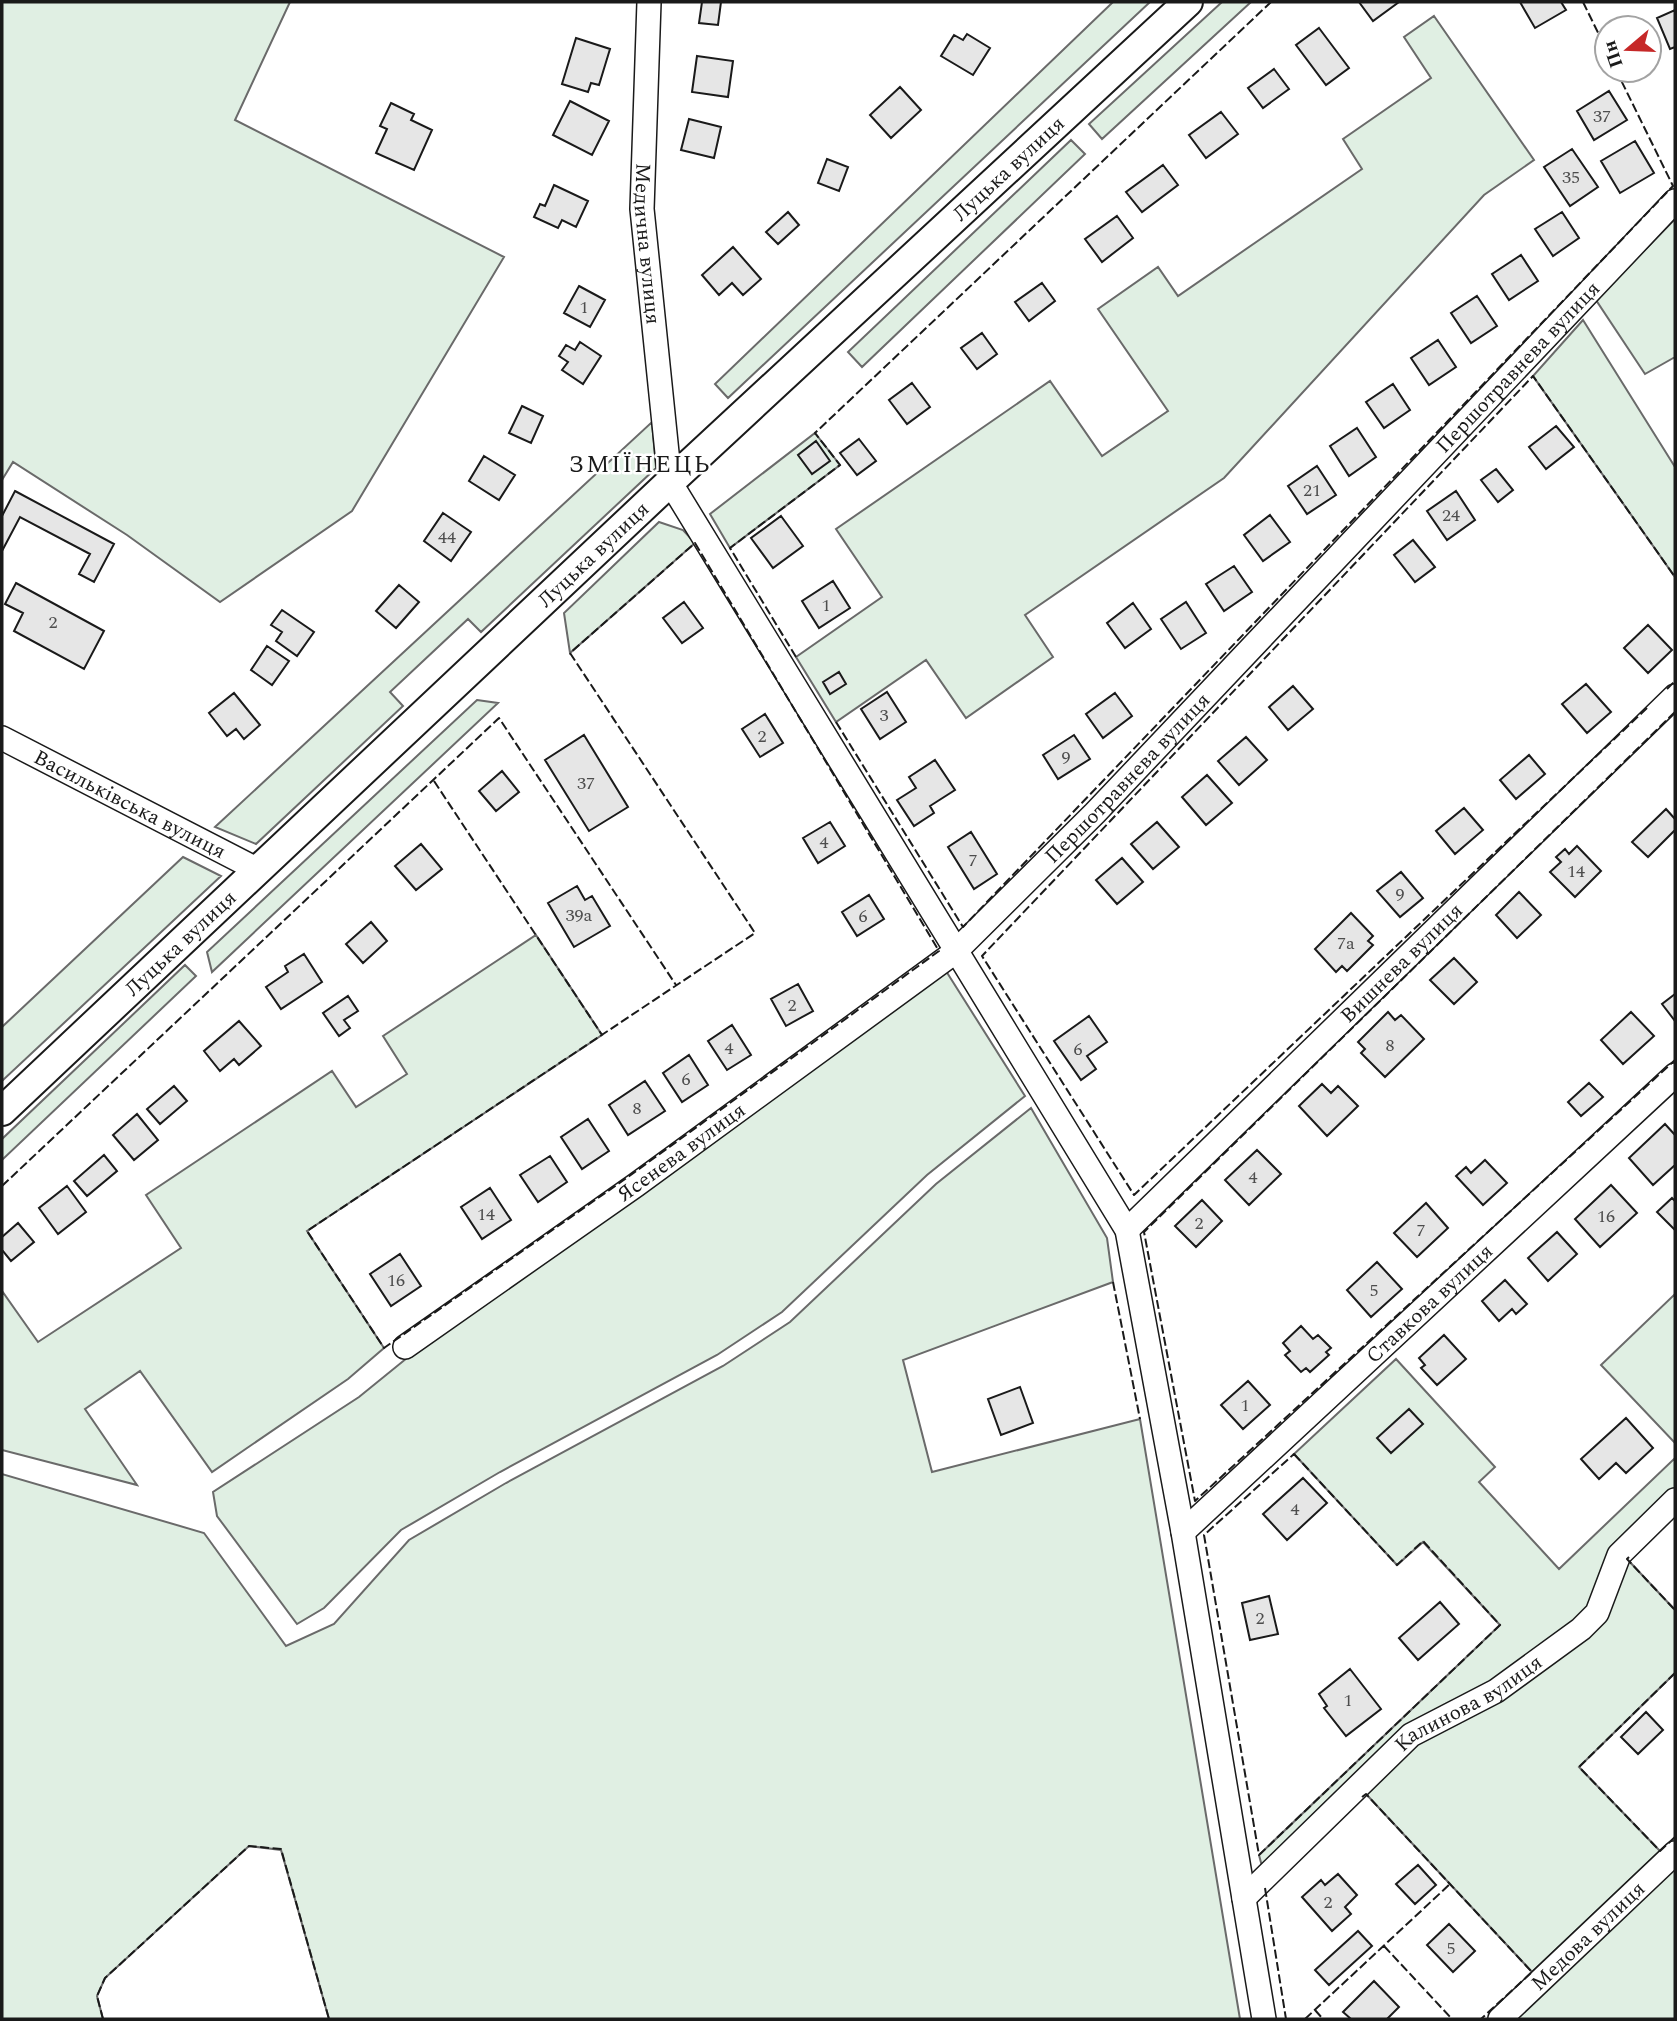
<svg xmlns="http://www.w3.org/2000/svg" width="1677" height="2021" font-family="Spectral,serif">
  <rect width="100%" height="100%" fill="#fff"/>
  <path fill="#e0efe3" stroke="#6a6a6a" stroke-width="2" d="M2,2H290L235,120L504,257L352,511L220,602L127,535L13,462L2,480Z
    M1113,2H1150L728,398L715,384Z
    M1222,2H1251L1102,139L1089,124Z
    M1434,16L1534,160L1484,195L1224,478L1025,615L1053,657L966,718L926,660L836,722L796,657L882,597L836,529L1050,381L1102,456L1168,411L1098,309L1158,267L1178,296L1362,169L1343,139L1431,78L1404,37Z
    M1071,140L1085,154L862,367L848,352Z
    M1675,219V357L1645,374L1596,300Z
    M1583,320L1675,467V577L1533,376Z
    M652,422L656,468L481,632L468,619L390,692L403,706L256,844L215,827Z
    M815,433L840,465L730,548L710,514Z
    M659,522L683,530L695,543L570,653L564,613Z
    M477,700L498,703L212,972L207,952Z
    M183,857L221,876L2,1081V1027Z
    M536,935L602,1035L307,1231L384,1348L348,1379L212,1472L140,1371L85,1409L137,1485L2,1450V1291L38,1342L181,1248L146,1195L332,1071L356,1107L407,1074L383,1036Z
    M185,965L196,976L2,1160V1139Z
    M946,971L1025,1096L927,1175L782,1312L717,1355L500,1472L401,1530L324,1608L297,1624L217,1516L213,1492L359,1397L407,1358Z
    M1031,1108L1107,1238L1113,1282L903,1360L932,1472L1140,1419L1240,2019H329L281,1850L249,1846L105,1978L97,1996L103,2019H2V1474L204,1533L286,1646L334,1624L409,1540L506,1483L723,1366L790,1322L936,1184Z
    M1675,1294V1443L1601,1365Z
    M1396,1359L1495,1467L1479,1482L1559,1569L1675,1458V1490L1591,1609L1492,1685L1407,1729L1263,1870L1259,1855L1500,1625L1423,1542L1397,1565L1294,1454Z
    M1627,1559L1675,1610V1673L1579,1767L1660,1851L1532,1972L1366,1794L1416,1742L1587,1636Z
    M1675,1865V2019H1513Z"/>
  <path fill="#e6e6e6" stroke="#1a1a1a" stroke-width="2" d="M702,2H721L718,25L699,23Z
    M1359,2H1399L1373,21Z
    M1520,2H1561L1566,10L1535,28Z
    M1675,10V47L1670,49L1657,18Z
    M1319,28L1349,68L1326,85L1296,45Z
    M967,34L990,48L973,75L941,56L954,35L963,40Z
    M576,38L610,49L599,85L591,83L588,92L562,84Z
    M697,56L733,61L728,97L692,92Z
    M1274,69L1289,89L1263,108L1248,88Z
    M900,87L921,110L891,138L870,115Z
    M1609,91L1627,120L1594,140L1577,111Z
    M570,101L609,121L592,155L553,135Z
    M391,103L414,114L411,120L432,130L414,170L376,153L387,129L380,126Z
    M1221,112L1238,134L1206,158L1189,135Z
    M689,119L721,127L714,158L681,150Z
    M1635,141L1654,173L1620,193L1601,161Z
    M1572,149L1598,187L1570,206L1544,167Z
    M827,159L848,167L839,191L818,183Z
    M1163,165L1178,185L1142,212L1126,192Z
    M554,185L588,201L576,227L562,220L558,228L534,217L540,204L545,206Z
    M788,212L799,225L778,244L766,232Z
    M1562,212L1579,238L1553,256L1535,229Z
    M1117,216L1133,238L1102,262L1085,239Z
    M733,247L761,279L743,295L732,283L719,295L702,275Z
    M1521,255L1538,281L1509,300L1492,274Z
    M1042,283L1055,301L1029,321L1015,302Z
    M579,286L605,300L590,327L564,313Z
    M1477,296L1497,326L1471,343L1451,313Z
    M982,333L997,354L977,369L961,348Z
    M1438,340L1456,367L1429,385L1411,358Z
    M580,342L601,356L583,384L562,370L568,362L559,356L566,345L575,350Z
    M912,383L930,407L907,424L889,400Z
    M1393,384L1410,410L1384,428L1366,402Z
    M522,406L543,416L531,443L509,433Z
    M1556,426L1574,447L1546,469L1529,447Z
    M1357,428L1376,457L1349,476L1330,446Z
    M859,439L876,461L857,475L840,453Z
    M816,441L830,461L812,474L798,455Z
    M484,456L515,475L499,500L469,481Z
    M1317,466L1336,495L1307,514L1288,486Z
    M1496,469L1513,490L1498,502L1481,480Z
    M15,491L114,544L94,582L79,574L90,554L20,517L2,551V516Z
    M1456,491L1475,520L1447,540L1427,511Z
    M443,513L471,532L451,561L424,541Z
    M1270,515L1290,542L1263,561L1244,535Z
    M781,516L803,546L773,568L751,538Z
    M1413,540L1435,567L1415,582L1394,555Z
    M1234,566L1252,592L1224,611L1206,584Z
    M833,581L850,608L819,628L802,601Z
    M16,583L104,631L84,669L14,631L23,613L5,604Z
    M399,585L419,602L396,628L376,611Z
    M684,602L703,628L682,643L663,618Z
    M1186,602L1206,633L1181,649L1161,619Z
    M1133,603L1151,629L1125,648L1107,623Z
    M282,610L314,632L297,656L276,641L282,632L271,625Z
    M1648,625L1672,650L1648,673L1624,648Z
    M267,646L289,661L272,685L251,670Z
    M839,672L846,684L830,694L823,682Z
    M1586,684L1611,712L1587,733L1562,704Z
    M1293,686L1313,709L1288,730L1269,707Z
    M887,692L906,722L880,739L861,709Z
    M234,693L260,725L244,739L236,729L227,736L209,713Z
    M1115,693L1132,716L1103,738L1086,714Z
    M765,714L783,743L760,757L742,729Z
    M584,735L628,807L589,831L545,760Z
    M1074,735L1090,759L1058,779L1043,755Z
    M1246,737L1267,760L1239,785L1218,761Z
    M1529,755L1545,774L1516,799L1500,780Z
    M935,760L955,790L930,806L934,813L914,826L897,800L916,788L909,777Z
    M502,771L519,792L496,811L479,791Z
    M1207,775L1232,803L1206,825L1182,797Z
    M1464,808L1483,830L1455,854L1436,831Z
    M1666,809L1675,819V830L1648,857L1632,842Z
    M830,822L845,846L818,863L803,838Z
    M1157,822L1179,847L1153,869L1131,844Z
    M971,832L997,874L974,889L948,847Z
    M421,844L442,869L416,890L395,866Z
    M1577,846L1601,871L1575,897L1550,872L1561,862L1556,857L1565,849L1569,854Z
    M1122,858L1143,882L1117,904L1096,880Z
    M1401,872L1423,898L1400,917L1377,891Z
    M577,886L585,900L592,896L610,926L574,947L548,903Z
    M1519,892L1541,915L1517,938L1496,915Z
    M869,895L884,919L857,936L842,912Z
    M1351,913L1373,936L1368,941L1373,945L1347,971L1342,966L1336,972L1315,949Z
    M371,922L387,941L363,963L346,944Z
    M304,954L322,982L281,1009L266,987L288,972L285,966Z
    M1454,958L1477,982L1454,1004L1430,980Z
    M798,984L813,1011L786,1026L771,999Z
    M1675,994V1021L1662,1004Z
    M348,996L358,1011L344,1020L350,1028L339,1036L323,1013Z
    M1388,1012L1395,1020L1401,1015L1424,1039L1385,1077L1361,1053L1365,1049L1358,1042Z
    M1631,1012L1654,1036L1623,1064L1601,1040Z
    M1089,1016L1107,1042L1087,1056L1096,1069L1081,1080L1054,1041Z
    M239,1021L261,1046L239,1065L234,1059L220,1071L204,1051Z
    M732,1025L751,1055L727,1070L708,1041Z
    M689,1055L708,1085L682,1102L663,1073Z
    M645,1081L665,1111L628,1135L609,1105Z
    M1589,1083L1603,1097L1581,1116L1568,1102Z
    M1322,1084L1331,1093L1338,1086L1358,1106L1327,1136L1299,1106Z
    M174,1086L187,1101L160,1124L147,1109Z
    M137,1114L158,1140L134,1160L113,1135Z
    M588,1119L609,1151L582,1169L561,1137Z
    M1665,1124L1675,1135V1165L1653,1185L1629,1158Z
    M1257,1150L1281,1174L1249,1205L1225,1180Z
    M104,1155L117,1171L87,1196L74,1181Z
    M550,1156L567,1182L538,1202L520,1175Z
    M1485,1160L1507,1183L1483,1205L1456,1176L1466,1167L1471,1173Z
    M1611,1185L1637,1213L1600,1247L1575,1219Z
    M67,1186L86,1212L58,1234L39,1208Z
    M490,1188L511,1220L482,1239L461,1207Z
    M1672,1198L1675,1201V1230L1657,1212Z
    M1202,1200L1222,1221L1196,1247L1175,1226Z
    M1426,1203L1448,1228L1417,1257L1394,1233Z
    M18,1223L34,1242L11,1261L2,1250V1237Z
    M1557,1232L1577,1254L1548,1281L1528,1258Z
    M400,1254L421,1286L391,1306L370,1274Z
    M1377,1262L1402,1289L1371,1317L1347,1290Z
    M1505,1280L1527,1304L1516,1314L1512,1309L1499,1321L1482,1301Z
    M1301,1326L1313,1339L1318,1335L1331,1348L1326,1352L1329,1355L1310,1372L1306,1368L1301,1372L1285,1355L1290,1351L1283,1343Z
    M1444,1335L1466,1359L1437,1385L1421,1368L1425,1365L1419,1358Z
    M1248,1381L1270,1405L1243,1429L1221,1405Z
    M1020,1387L1033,1423L1001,1435L988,1399Z
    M1409,1409L1423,1424L1391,1453L1377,1438Z
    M1626,1418L1653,1448L1626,1473L1616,1463L1599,1479L1581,1459Z
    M1303,1478L1327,1503L1287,1540L1263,1514Z
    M1269,1596L1278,1634L1250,1640L1242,1603Z
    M1440,1602L1459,1624L1418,1660L1399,1638Z
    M1350,1669L1381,1709L1346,1736L1324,1708L1327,1706L1319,1694Z
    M1646,1712L1663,1730L1638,1754L1621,1737Z
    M1418,1865L1436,1885L1415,1904L1396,1884Z
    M1338,1874L1357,1895L1345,1907L1351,1914L1332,1931L1302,1897L1321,1880L1325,1885Z
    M1449,1924L1475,1951L1453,1972L1427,1945Z
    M1358,1931L1372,1946L1329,1985L1315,1970Z
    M1374,1981L1399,2007L1387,2019H1351L1343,2012Z"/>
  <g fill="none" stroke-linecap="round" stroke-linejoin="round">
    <defs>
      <g id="minor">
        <path id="s1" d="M649,2L642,209L670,482L1127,1230L1183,1532L1264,2019"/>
        <path id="s2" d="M2,738L256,869"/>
        <path id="s3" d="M1127,1230L1675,696"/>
        <path id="s4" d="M405,1347L636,1185L955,952L1095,813L1675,201"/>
        <path id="s5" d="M1183,1532L1675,1075"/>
        <path id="s6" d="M1244,1898L1411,1735L1496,1691L1581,1629L1597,1613L1619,1555L1675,1500"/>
        <path id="s7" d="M1500,2019L1675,1853"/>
      </g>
      <g id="major">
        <path id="s8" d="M2,1111L670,482L1188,2"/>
      </g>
    </defs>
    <use href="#minor" stroke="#1a1a1a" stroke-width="26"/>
    <use href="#major" stroke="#1a1a1a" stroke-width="32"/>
    <use href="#minor" stroke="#fff" stroke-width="23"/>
    <use href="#major" stroke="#fff" stroke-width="28"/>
    <path stroke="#1a1a1a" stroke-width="2" stroke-dasharray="9 3.5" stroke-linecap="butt" d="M1583,2L1607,51
      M695,543L939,951L628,1177L384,1348L307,1231L755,933L570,653Z
      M796,657L730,548L840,465L815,433L1271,2
      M1667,689L1675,681
      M1647,708L1134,1195L982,956L1533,376L1675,577
      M1675,712L1144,1232L1195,1501L1675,1060
      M836,722L963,927L1673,186L1616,70
      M434,781L602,1035
      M2,1186L499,718L676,985
      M1113,1282L1140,1419
      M1294,1454L1397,1565L1423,1541L1500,1625L1259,1855L1204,1535Z
      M1629,1557L1627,1559L1675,1610
      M1675,1673L1579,1767L1660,1851L1675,1837
      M1362,1797L1366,1794L1532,1972L1481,2019
      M1265,1888L1286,2019
      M1384,1946L1452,2019
      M1315,2010L1323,2019
      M103,2019L97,1996L105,1978L249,1846L281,1849L329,2019
      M1305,2019L1450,1884"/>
  </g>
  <g text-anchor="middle" stroke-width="5" stroke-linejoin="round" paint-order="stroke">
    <g font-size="18" fill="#4d4d4d">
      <text x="1602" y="122">37</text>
      <text x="1571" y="183">35</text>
      <text x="584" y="313">1</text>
      <text x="1312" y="496">21</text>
      <text x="1451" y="521">24</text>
      <text x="447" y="543">44</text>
      <text x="826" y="611">1</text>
      <text x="53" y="628">2</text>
      <text x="884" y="721">3</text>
      <text x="762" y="742">2</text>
      <text x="1066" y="763">9</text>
      <text x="586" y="789">37</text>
      <text x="824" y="848">4</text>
      <text x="973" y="866">7</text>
      <text x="1576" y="877">14</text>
      <text x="1400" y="900">9</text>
      <text x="579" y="921">39а</text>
      <text x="863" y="922">6</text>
      <text x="1346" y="949">7а</text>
      <text x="792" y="1011">2</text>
      <text x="1390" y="1051">8</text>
      <text x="729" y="1054">4</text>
      <text x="1078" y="1055">6</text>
      <text x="686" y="1085">6</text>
      <text x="637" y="1114">8</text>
      <text x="1253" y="1183">4</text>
      <text x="486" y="1220">14</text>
      <text x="1606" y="1222">16</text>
      <text x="1199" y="1229">2</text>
      <text x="1421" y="1236">7</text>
      <text x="396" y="1286">16</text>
      <text x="1374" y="1296">5</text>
      <text x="1245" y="1411">1</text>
      <text x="1295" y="1515">4</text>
      <text x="1260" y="1624">2</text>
      <text x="1348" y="1706">1</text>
      <text x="1328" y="1908">2</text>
      <text x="1451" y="1954">5</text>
    </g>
    <g font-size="21" fill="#1a1a1a" stroke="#fff">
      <text dy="7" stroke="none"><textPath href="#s8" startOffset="1379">Луцька вулиця</textPath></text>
      <text dy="7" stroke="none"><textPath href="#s1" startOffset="242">Медична вулиця</textPath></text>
      <text dy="7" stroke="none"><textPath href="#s4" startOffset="1489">Першотравнева вулиця</textPath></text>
      <text dy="7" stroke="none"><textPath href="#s8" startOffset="812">Луцька вулиця</textPath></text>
      <text dy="7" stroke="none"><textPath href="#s4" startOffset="922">Першотравнева вулиця</textPath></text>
      <text dy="7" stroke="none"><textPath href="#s2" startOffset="144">Васильківська вулиця</textPath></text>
      <text dy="7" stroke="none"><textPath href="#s8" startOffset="245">Луцька вулиця</textPath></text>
      <text dy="7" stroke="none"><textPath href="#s3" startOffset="383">Вишнева вулиця</textPath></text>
      <text dy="7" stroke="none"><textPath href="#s4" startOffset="338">Ясенева вулиця</textPath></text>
      <text dy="7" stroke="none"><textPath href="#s5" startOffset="336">Ставкова вулиця</textPath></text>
      <text dy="7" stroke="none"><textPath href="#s6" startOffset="299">Калинова вулиця</textPath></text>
      <text dy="7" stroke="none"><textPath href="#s7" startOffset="121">Медова вулиця</textPath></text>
    </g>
    <g font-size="24" letter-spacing="2" fill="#1a1a1a" stroke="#fff">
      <text x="640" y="472">ЗМІЇНЕЦЬ</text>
    </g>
  </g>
  <rect width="1677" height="2021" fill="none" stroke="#1a1a1a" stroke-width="7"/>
  <g transform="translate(1628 49) rotate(251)"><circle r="33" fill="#ffffff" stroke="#a3a3a3" stroke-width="2"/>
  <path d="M0-5L12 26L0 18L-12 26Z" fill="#c62828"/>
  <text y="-10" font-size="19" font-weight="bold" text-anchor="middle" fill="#1a1a1a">Пн</text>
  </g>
</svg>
